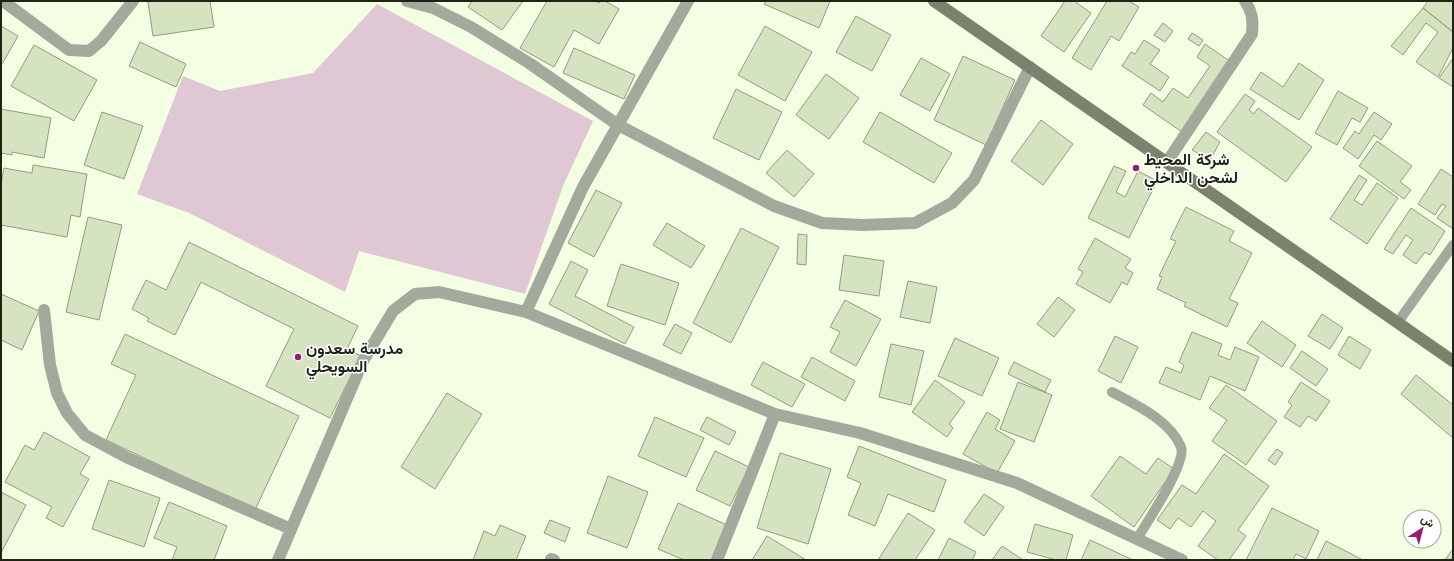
<svg xmlns="http://www.w3.org/2000/svg" width="1454" height="561" font-family="Jost,Vazirmatn,sans-serif">
  <rect width="100%" height="100%" fill="#f4fee3"/>
  <path fill="#dfc7d3" d="M377,4L593,121L563,186L525,294L359,251L345,292L189,213L137,194L183,76L220,91L313,73Z"/>
  <path fill="#d6e3c1" stroke="#919d7d" d="M154,1H210L214,27L153,36L148,2Z
    M472,1H523L502,30L468,7Z
    M547,1H595L599,3L601,1H605L619,9L599,44L574,30L554,67L520,48Z
    M766,1H830L819,28L764,4Z
    M1065,1H1074L1091,13L1064,52L1041,36Z
    M1107,1H1129L1139,7L1119,41L1111,36L1091,70L1072,58Z
    M1428,1H1453V32L1423,8Z
    M1423,8L1453,32V48L1438,77L1416,62L1438,32L1426,23L1403,55L1391,46Z
    M856,16L891,35L872,71L836,52Z
    M1163,23L1173,31L1165,42L1154,35Z
    M1,26L18,36L2,64H1Z
    M765,26L812,52L785,101L738,75Z
    M1192,33L1203,40L1199,46L1188,39Z
    M1144,40L1160,50L1150,64L1169,77L1160,91L1122,66L1131,52L1135,54Z
    M140,42L186,64L176,87L129,66Z
    M1205,44L1231,62L1182,132L1143,105L1151,93L1163,102L1173,88L1188,98L1210,66L1197,57Z
    M34,45L97,80L74,121L11,86Z
    M574,48L635,75L624,99L563,73Z
    M963,56L1015,80L986,145L934,120Z
    M921,58L950,74L930,111L900,95Z
    M1453,58V87L1439,78Z
    M1299,63L1324,80L1299,120L1250,89L1261,72L1283,87Z
    M826,74L859,98L829,139L796,115Z
    M736,89L782,112L759,160L713,138Z
    M1338,91L1368,108L1360,122L1352,118L1337,145L1315,133Z
    M1245,94L1255,101L1249,110L1254,114L1258,108L1312,147L1286,182L1217,132Z
    M1,109L51,118L44,158L12,152V155L1,153Z
    M102,112L143,126L124,179L84,165Z
    M880,112L952,153L934,183L863,142Z
    M1374,112L1392,124L1381,140L1374,135L1358,159L1343,148L1355,131L1359,134Z
    M1041,120L1073,144L1043,185L1011,161Z
    M1206,132L1220,142L1210,160L1192,150Z
    M1377,141L1412,166L1400,182L1411,190L1404,199L1359,166Z
    M787,150L814,174L794,197L766,173Z
    M33,165L87,174L80,217L71,215L67,237L1,225V184L4,168L32,173Z
    M1114,166L1126,171L1116,192L1125,197L1138,171L1157,181L1129,238L1088,218Z
    M1441,169L1453,177V229L1437,218L1446,206L1442,204L1435,215L1418,204Z
    M1359,175L1367,180L1354,200L1362,205L1377,183L1398,198L1367,244L1330,219Z
    M596,190L622,203L594,257L568,243Z
    M1186,207L1234,231L1229,241L1252,253L1229,299L1238,303L1227,327L1184,306L1186,303L1157,289L1162,277L1159,276L1176,241L1170,239Z
    M1411,208L1445,231L1430,255L1425,252L1416,264L1403,255L1413,240L1406,235L1393,254L1384,249Z
    M88,217L122,225L99,320L66,312Z
    M667,223L705,246L691,268L653,245Z
    M741,228L779,247L731,343L693,323Z
    M798,234L807,235L806,265L797,264Z
    M1095,238L1131,259L1125,268L1133,273L1127,285L1122,282L1110,303L1076,284L1083,272L1078,269Z
    M189,242L358,326L347,349L361,356L330,418L266,386L294,329L201,282L175,335L147,321L149,318L132,309L146,280L166,290Z
    M844,255L884,261L879,296L839,290Z
    M571,261L588,270L575,296L634,327L625,344L549,304Z
    M621,264L679,283L665,325L607,306Z
    M908,281L937,287L930,323L900,317Z
    M1,294L39,311L22,350L1,340Z
    M1058,297L1075,310L1054,337L1037,324Z
    M845,300L881,319L856,366L830,352L840,332L830,327Z
    M1322,314L1343,328L1330,349L1308,336Z
    M1262,321L1296,345L1282,367L1247,343Z
    M675,324L692,333L681,354L663,345Z
    M1192,332L1222,344L1218,355L1230,360L1235,347L1259,357L1245,391L1210,376L1200,400L1159,383L1166,367L1181,373L1184,365L1179,362Z
    M125,334L299,416L255,510L106,440L136,375L111,364Z
    M1115,336L1138,347L1121,383L1098,371Z
    M1349,336L1371,350L1360,369L1338,355Z
    M955,338L999,358L982,396L938,376Z
    M891,344L924,351L911,405L879,397Z
    M1302,351L1328,369L1316,386L1290,368Z
    M812,357L855,381L845,401L801,377Z
    M763,362L805,384L792,407L751,385Z
    M1014,362L1051,380L1045,392L1008,374Z
    M1416,375L1453,405V438L1401,394Z
    M935,380L965,402L949,424L953,428L947,437L912,412Z
    M1018,382L1052,395L1034,442L1000,429Z
    M1301,382L1330,401L1316,421L1308,416L1300,427L1284,417L1292,405L1288,402Z
    M1226,385L1277,421L1246,465L1212,441L1227,420L1209,408Z
    M447,393L482,414L435,489L401,467Z
    M987,412L1000,420L995,429L1015,441L997,473L963,454Z
    M655,417L704,438L686,477L638,456Z
    M707,417L736,432L729,445L700,430Z
    M44,432L90,457L80,474L89,479L63,527L46,518L52,507L5,482L25,445L34,450Z
    M859,446L946,480L934,512L888,494L875,526L848,515L861,483L847,477Z
    M1277,449L1283,453L1275,465L1268,460Z
    M715,451L749,467L730,506L696,490Z
    M780,453L831,469L808,544L757,528Z
    M1224,454L1269,486L1238,530L1246,536L1229,560H1218L1198,546L1216,521L1203,511L1191,527L1178,518L1170,529L1157,520L1182,485L1196,494Z
    M1120,456L1146,474L1158,458L1174,469L1134,527L1091,496Z
    M608,476L648,492L627,548L587,533Z
    M109,480L160,498L144,547L92,529Z
    M1,492L26,505L1,553Z
    M984,494L1004,507L984,536L964,522Z
    M169,502L227,526L214,560H172L177,547L154,538Z
    M678,503L729,526L714,560H684L658,549Z
    M1272,508L1319,531L1306,559L1296,554L1293,560H1246Z
    M908,513L935,530L915,560H878Z
    M550,520L570,528L565,542L544,533Z
    M1035,524L1073,535L1066,560H1056L1027,552Z
    M500,525L526,536L516,560H473L484,531L495,536Z
    M767,536L806,560H752Z
    M949,538L976,552L972,560H938Z
    M1090,540L1133,560H1081Z
    M1326,541L1363,560H1317Z
    M1002,546L1023,560H992Z
    M1453,549V560H1445Z"/>
  <g fill="none" stroke-linecap="round" stroke-linejoin="round">
    <path stroke="#a4aa9b" stroke-width="10" d="M1398,322L1453,245
      M1112,392C1136,405 1170,420 1181,447C1187,463 1147,522 1137,539"/>
    <path stroke="#a4aa9b" stroke-width="12" d="M3,1L69,50L89,51L101,41L133,1
      M407,1L433,8L471,27L529,63L618,125L774,206L822,223L863,225L915,223L952,203L974,180L1030,67
      M1167,162L1252,34C1253,21 1253,13 1245,1
      M44,310L50,365L57,393L67,413L85,435L128,458L291,529
      M526,312L583,187L688,1
      M551,559L554,560
      M278,560L363,361L393,311L415,294L439,292L526,312L775,414L860,433L1017,483L1182,560
      M717,560L775,414"/>
    <path stroke="#7b836e" stroke-width="12" d="M934,1L1453,361"/>
  </g>
  <g fill="#9a1c71" stroke="#fff" stroke-width="1.5">
    <circle cx="1136" cy="168" r="4"/>
    <circle cx="298" cy="357" r="4"/>
  </g>
  <g text-anchor="middle" stroke-width="3" stroke-linejoin="round" paint-order="stroke">
    <g font-size="16" font-weight="bold" fill="#1e2316" stroke="#fff" text-anchor="start">
      <text x="1144" y="165">شركة المحيط<tspan x="1144" dy="18">لشحن الداخلي</tspan></text>
      <text x="306" y="354">مدرسة سعدون<tspan x="306" dy="18">السويحلي</tspan></text>
    </g>
  </g>
  <rect width="1454" height="561" fill="none" stroke="#1e2316" stroke-width="4"/>
  <g transform="translate(1422 529) rotate(36)"><circle r="19" fill="#ffffff" stroke="#a5a7a2"/>
  <path d="M0-3L7 15L0 10L-7 15Z" fill="#9a1c71"/>
  <text y="-6" font-size="11" font-weight="bold" text-anchor="middle" fill="#1e2316">ش</text>
  </g>
</svg>
